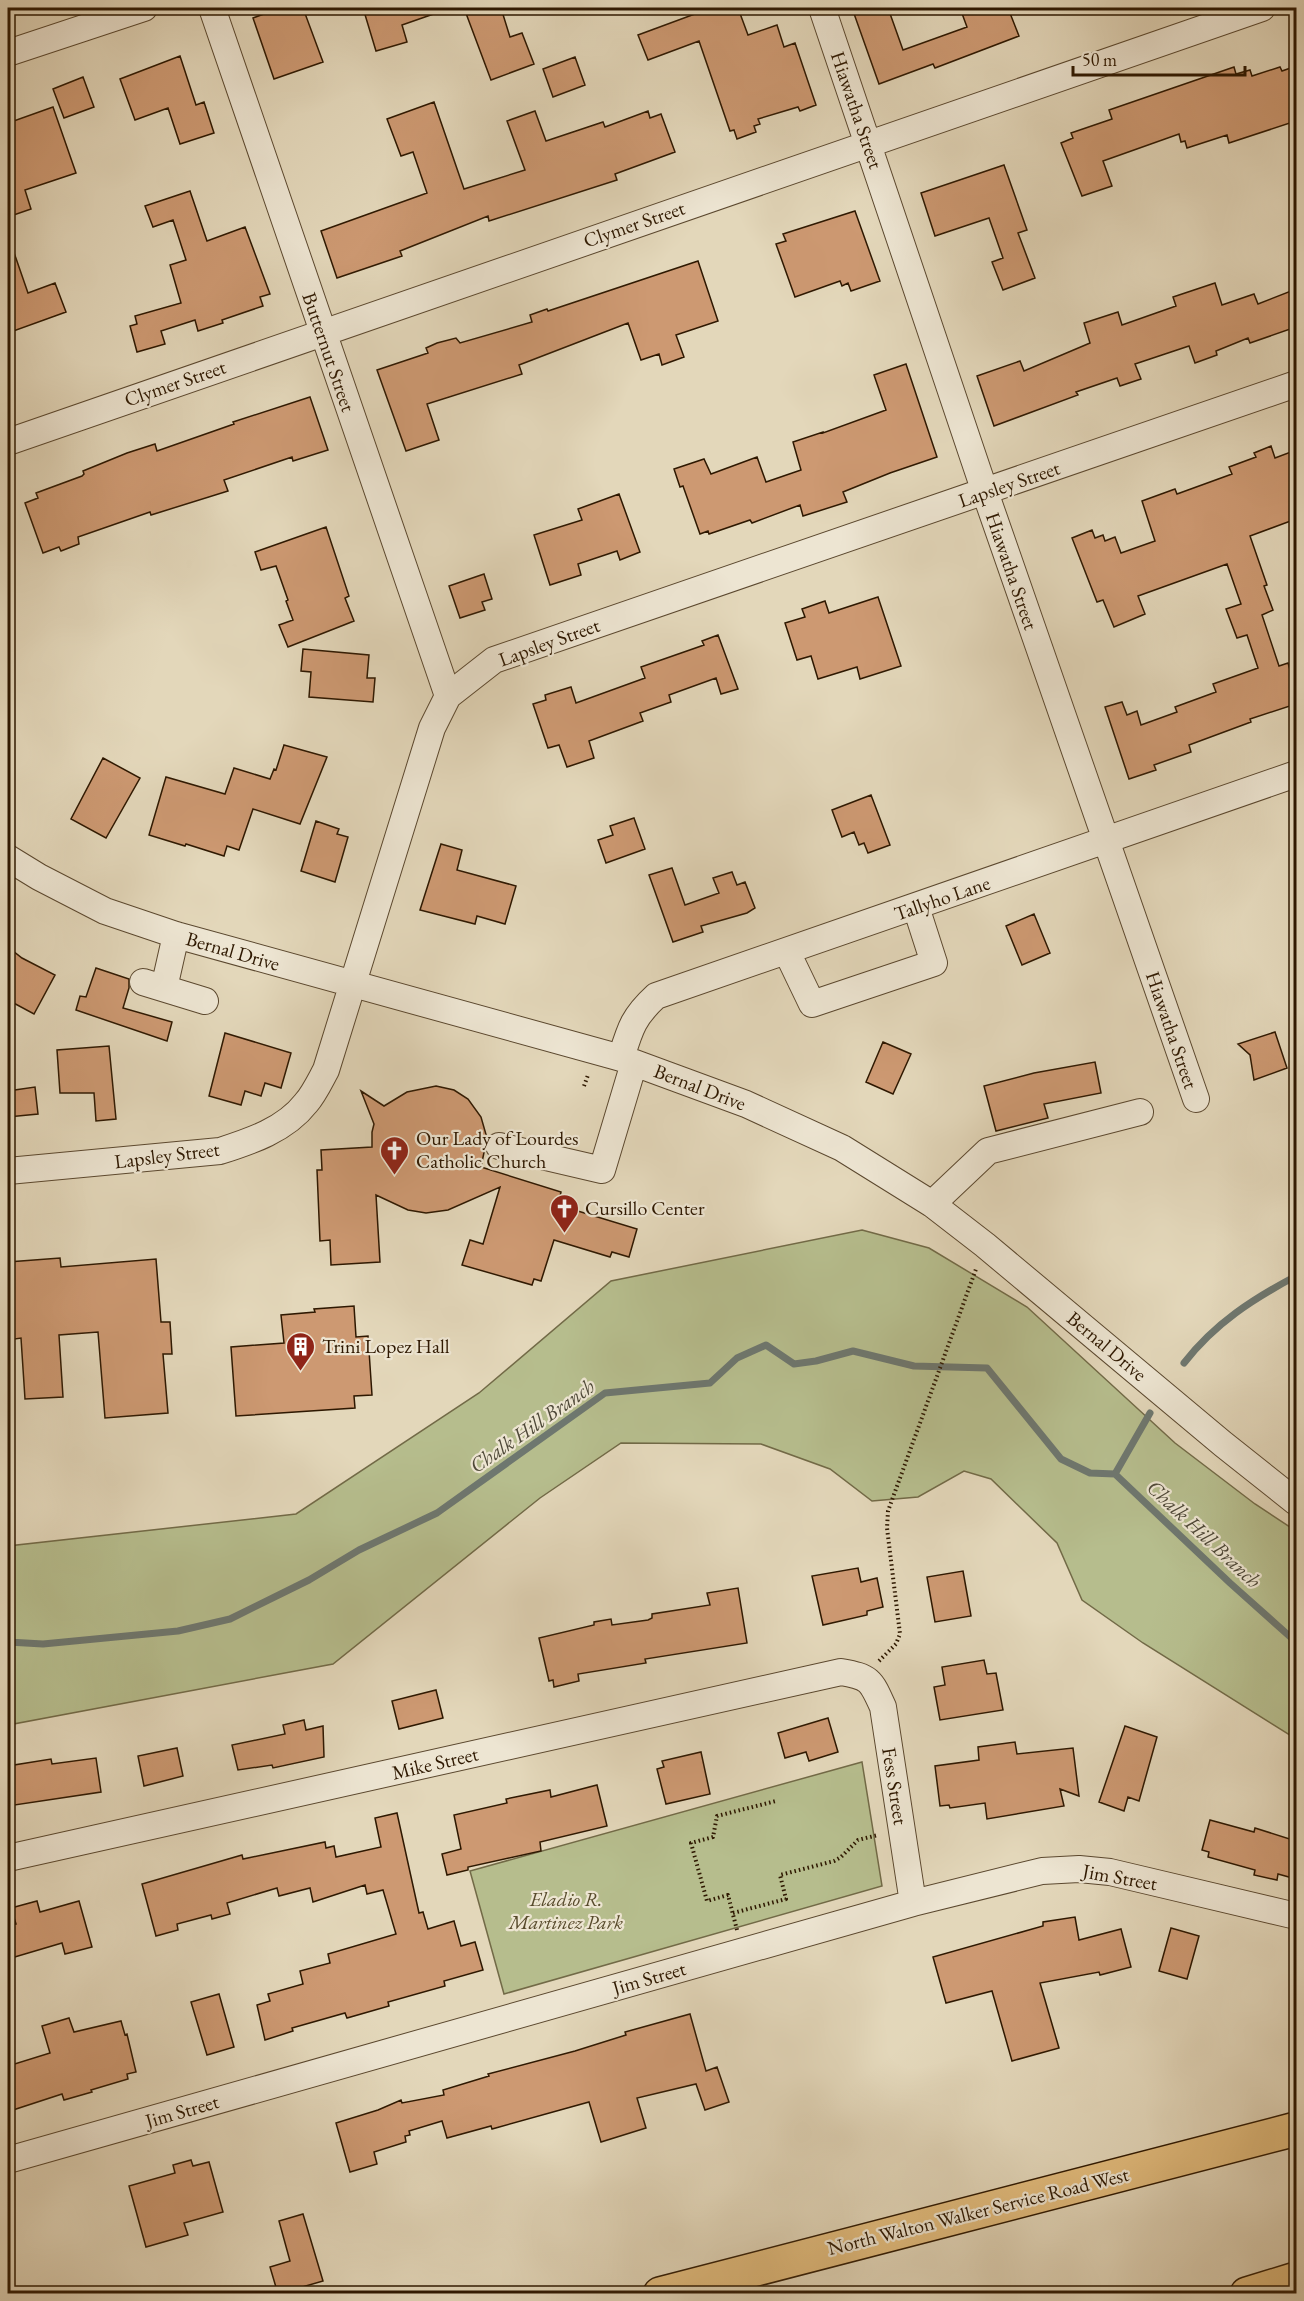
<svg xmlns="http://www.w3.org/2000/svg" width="1304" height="2301" font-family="'EB Garamond',serif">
  <rect width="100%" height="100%" fill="#e3d7ba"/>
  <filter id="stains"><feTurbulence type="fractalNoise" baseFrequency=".00333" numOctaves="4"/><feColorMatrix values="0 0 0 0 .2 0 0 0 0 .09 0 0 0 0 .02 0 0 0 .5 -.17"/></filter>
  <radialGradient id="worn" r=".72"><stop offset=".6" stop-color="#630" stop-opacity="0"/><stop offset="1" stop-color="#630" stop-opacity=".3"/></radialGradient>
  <path fill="#b6bd8d" stroke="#726a47" stroke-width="1.5" d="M862,1230L929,1248L1027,1307L1175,1443L1255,1504L1296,1531V1739L1143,1643L1082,1600L1057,1543L991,1479L964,1471L918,1497L872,1501L830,1469L761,1444L621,1443L540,1498L333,1664L8,1725V1546L296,1514L479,1393L611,1281Z
    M862,1762L882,1886L504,1994L470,1871Z"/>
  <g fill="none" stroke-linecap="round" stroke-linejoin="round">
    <path stroke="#6e776f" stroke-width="7" d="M1184,1363C1215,1323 1253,1299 1296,1276
      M1115,1474L1230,1583L1296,1642
      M8,1642L43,1644L178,1631L230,1619L309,1580L359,1550L437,1513L605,1393L710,1383L737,1358L766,1345L794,1364L816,1361L853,1351L914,1366L987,1368L1061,1459L1090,1473L1115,1474L1150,1413"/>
  </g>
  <path fill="#cd9972" stroke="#2e1801" stroke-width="1.5" d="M280,8L281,12L303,8L323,62L274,79L253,18Z
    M363,8H444L445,10L402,25L407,42L376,51Z
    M464,8H501L510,37L522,33L534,64L491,80Z
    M711,8H738L748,35L777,25L784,47L795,43L816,105L800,111L798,107L758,119L760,124L754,126L756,132L737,139L734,130L730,131L699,41L648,60L638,35Z
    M852,8H888L903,50L967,27L960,8H1008L1019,36L935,68L933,64L879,84Z
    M180,56L196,105L204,102L214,133L180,144L168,108L135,120L120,79Z
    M575,57L585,85L553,97L543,69Z
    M1296,66V121L1229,143L1227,135L1187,148L1185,141L1181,142L1179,134L1103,161L1112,186L1082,196L1061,143L1073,138L1071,133L1112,119L1109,110L1234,67L1236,74L1250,70L1252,76L1280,67L1282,71Z
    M83,77L94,107L64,118L53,89Z
    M434,102L464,189L525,170L507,121L535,111L546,141L603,122L605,127L648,111L650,118L661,114L675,152L615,174L617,180L489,221L488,216L400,251L402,256L337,278L321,231L427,193L413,152L401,156L387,119Z
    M53,107L76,173L25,190L31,209L8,217V123Z
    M1004,165L1027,230L1018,233L1035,278L1003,290L992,262L1003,258L989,218L935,236L921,193Z
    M190,191L207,241L245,227L270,294L260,297L263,306L222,320L223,323L198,331L195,320L161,331L165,344L137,352L130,326L137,324L135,316L181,303L170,265L186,260L173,220L153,227L145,206Z
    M855,211L880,281L851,291L848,283L842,286L840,281L795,297L776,244L786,241L783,234Z
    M10,241L28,293L55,283L66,312L8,333V242Z
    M698,261L718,321L676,335L684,357L662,365L659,354L641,360L628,323L519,365L522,374L427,404L439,440L406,451L377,370L428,353L426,348L437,343L456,338L460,343L532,322L530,315L547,309L548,311Z
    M1215,283L1222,305L1254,294L1258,304L1296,289V327L1250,343L1248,338L1216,351L1217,355L1195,363L1189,346L1135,364L1141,379L1120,386L1117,378L1076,392L1078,395L994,426L977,376L1020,361L1024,371L1090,343L1084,323L1118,312L1122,325L1176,306L1173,297Z
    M906,364L937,457L890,473L843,492L847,502L803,516L800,505L752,523L750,520L709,534L708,531L700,534L683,486L680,487L674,469L704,459L711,474L757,457L766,482L801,470L793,442L823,432V433L886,410L874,375Z
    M310,397L328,450L293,461L292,457L224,480L228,491L151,515L150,512L78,537L79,544L61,551L59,547L43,553L25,503L38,498L36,493L82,476L84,474L83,471L127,453L155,444L157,451L234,424L233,422Z
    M1271,446L1275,458L1296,450V519L1250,536L1267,585L1264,586L1273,610L1262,615L1279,666L1288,663L1296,690V704L1250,719L1251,722L1189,745L1191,752L1154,765L1156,770L1129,779L1105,707L1122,702L1127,715L1137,711L1141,725L1177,712L1175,707L1216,692L1213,684L1258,668L1247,635L1237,638L1226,609L1241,604L1227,564L1138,596L1145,614L1114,627L1103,600L1097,602L1072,538L1092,530L1095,538L1103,535L1105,541L1115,537L1121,553L1155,541L1142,501L1175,489L1177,494L1232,474L1229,467L1256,457L1254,453Z
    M619,494L640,552L620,560L617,551L578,564L581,575L550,585L534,535L582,520L578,509Z
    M326,527L349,596L345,598L354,621L288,647L279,625L293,620L286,601L288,600L276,566L261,570L255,552Z
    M484,574L492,599L482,602L485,610L460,618L449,586Z
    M878,597L901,666L860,679L857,667L818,679L811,656L797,660L785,623L805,617L802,609L825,601L829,613Z
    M718,635L738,689L721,694L716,678L669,695L671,702L640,713L643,721L589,741L594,758L567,767L559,745L548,748L533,704L546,700L545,695L571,687L576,703L645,678L641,667L704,645L702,641Z
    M303,649L369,655L367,678H375L373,702L309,697L311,672L301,671Z
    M284,745L327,757L300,824L253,809L239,850L227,846L224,856L186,844L185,846L149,835L166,777L225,794L234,768L270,779L274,769L276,770Z
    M103,758L140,778L106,838L71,819Z
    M871,795L890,845L868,853L864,843L859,845L854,832L842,837L832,810Z
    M634,818L645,849L606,863L598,840L613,835L610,826Z
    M316,821L339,829L337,834L348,837L335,882L301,871Z
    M441,844L462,850L457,870L516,886L505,924L477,916L475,924L420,910Z
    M672,868L685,905L719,893L713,878L732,872L737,885L745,882L755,908L747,913L701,926L703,932L673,942L649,875Z
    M1034,914L1050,953L1022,965L1006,926Z
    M8,947L22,958L55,975L34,1014L8,1000Z
    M96,968L129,979V988L123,1008L172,1022L167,1041L76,1010L80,996L86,997Z
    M1275,1032L1287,1068L1254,1080L1250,1055L1238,1044Z
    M225,1033L291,1053L281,1088L265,1083L261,1096L245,1091L241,1105L209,1096Z
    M883,1042L911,1054L893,1094L866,1082Z
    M109,1046L116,1119L96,1121L94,1093H60L57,1050Z
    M1095,1062L1101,1093L1044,1104L1048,1118L996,1131L984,1086L1034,1073Z
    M436,1086L454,1090L468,1099L481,1117L487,1138L481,1167L561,1192L558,1205L637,1229L629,1257L612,1252L610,1257L554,1240L541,1281L534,1279L532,1285L462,1265L470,1240L483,1244L500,1187L448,1210L426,1213L408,1210L376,1195L380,1262L331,1265L330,1240L320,1241L317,1170H322L321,1150L372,1147V1132L374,1124L361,1091L384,1106L407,1092Z
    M35,1087L38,1114L8,1117V1091Z
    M60,1258L61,1267L156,1259L161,1322H170L172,1354H163L168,1413L105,1418L98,1332L59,1335L63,1397L25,1399L21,1338L8,1340V1262Z
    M354,1306L356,1337L368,1336L372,1395L354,1396L355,1408L236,1416L231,1347L284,1343L281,1315L315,1312L314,1309Z
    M858,1568L861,1582L877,1578L883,1607L867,1611V1615L823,1625L812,1576Z
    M963,1571L971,1616L935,1622L927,1577Z
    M738,1588L747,1643L645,1659L646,1663L578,1674L579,1681L554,1687L553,1680L549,1681L539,1638L594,1625V1622L611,1619L612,1625L648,1620L652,1618V1614L710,1605L707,1593Z
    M984,1660L987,1674L996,1673L1003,1710L940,1720L934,1687L945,1685L942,1667Z
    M436,1690L443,1718L399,1729L392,1701Z
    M828,1718L838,1752L809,1761L806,1752L785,1758L778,1733Z
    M304,1720L306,1730L323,1726L324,1757L273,1768L272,1765L238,1770L232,1745L285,1734L283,1725Z
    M1125,1726L1157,1737L1139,1801L1128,1797L1124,1811L1099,1802Z
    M1015,1742L1017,1754L1073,1748L1079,1796L1060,1789L1064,1806L987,1819L985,1803L950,1808L949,1805L940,1806L935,1766L979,1760L978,1747Z
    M177,1748L183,1776L144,1786L138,1756Z
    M701,1752L710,1794L666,1804L657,1769L664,1767L662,1761Z
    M96,1758L101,1792L8,1806V1766L51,1759L52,1764Z
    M597,1785L607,1826L540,1842L541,1851L468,1867V1870L447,1875L442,1854L461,1849L454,1815L507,1803L506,1799L550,1790L551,1797Z
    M397,1813L419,1913L423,1912L428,1929L454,1921L461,1946L475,1942L483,1970L444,1981L445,1986L388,2002L389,2006L347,2018L345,2013L292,2028L293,2031L265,2040L257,2005L270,2001L268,1994L303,1984L300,1971L330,1963L328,1954L396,1934L383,1890L367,1894L365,1885L313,1902L310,1888L279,1896L277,1888L227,1903L230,1914L212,1919L211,1915L177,1924L178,1930L156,1936L142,1884L242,1855L243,1859L325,1842L326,1848L334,1846L336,1857L381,1847L375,1818Z
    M1210,1820L1254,1832L1255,1828L1296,1841V1879L1278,1874L1277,1880L1254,1875L1255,1870L1208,1857L1209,1852L1202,1850Z
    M37,1901L40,1912L79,1901L92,1947L65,1954L62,1943L8,1959V1926L16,1924L11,1908Z
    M1075,1917L1079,1940L1121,1929L1131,1967L1100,1975L1099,1972L1040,1983L1059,2048L1012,2061L992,1991L946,2003L933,1957L1043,1926V1922Z
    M1171,1928L1199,1936L1187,1979L1159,1971Z
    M219,1994L234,2047L207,2055L191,2002Z
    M690,2014L706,2071L717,2067L729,2102L705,2110L696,2084L637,2098L646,2128L601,2142L589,2102L492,2129L491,2126L447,2138L442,2121L409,2131L410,2135L405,2136L406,2142L374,2152L377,2164L350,2172L336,2123L378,2110L401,2100L402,2103L444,2095L443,2090L489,2076L488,2074L575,2051L626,2035L625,2032Z
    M69,2018L74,2032L121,2021L125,2035L127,2034L136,2072L127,2074L128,2079L91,2090L92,2092L64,2100L62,2094L13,2110L11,2105L8,2106V2066L50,2053L42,2026Z
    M191,2160L193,2166L209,2162L223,2212L184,2223L188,2235L146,2247L129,2186L175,2173L173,2165Z
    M303,2214L323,2281L278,2294L270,2267L290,2261L279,2221Z"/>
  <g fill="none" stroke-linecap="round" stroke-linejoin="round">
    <defs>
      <path id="minor" d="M212,8L448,696
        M822,8L985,492L1196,1099
        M8,53L144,8
        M8,442L1262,8
        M8,858L39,877L105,911L176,935L621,1058L746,1104L842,1148L932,1204L985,1245L1223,1444L1296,1502
        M787,952L812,1004L934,963L916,907
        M143,982L205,1001
        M164,988L176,935
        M621,1058C630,1029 633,1017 656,996L1296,774
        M499,1146L602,1170L634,1063
        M8,1171L220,1151C251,1141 285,1130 306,1103C314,1094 320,1081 326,1070L432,728L448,696L494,660L1296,384
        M932,1204L988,1151L1140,1112
        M8,1858L841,1672C870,1677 871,1680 883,1707L913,1903
        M8,2160L913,1903L1042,1871L1079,1869L1110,1872L1296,1916"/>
      <path id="major" d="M660,2294L1296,2129"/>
      <path id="highway" d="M1247,2294L1296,2279"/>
    </defs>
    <use href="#minor" stroke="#5b482f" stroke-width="28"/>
    <use href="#major" stroke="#2e1801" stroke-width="36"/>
    <use href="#highway" stroke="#2e1801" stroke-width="36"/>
    <path stroke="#2e1801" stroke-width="4" stroke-dasharray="1.5 3" stroke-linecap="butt" d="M584,1086L588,1075
      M879,1661L896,1644L900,1634L887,1528L888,1511L976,1269
      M733,1913L786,1899L780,1875L834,1861L841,1857L858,1840L878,1835
      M737,1930L728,1895L707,1901L691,1843L713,1837L717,1816L776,1801"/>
    <use href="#minor" stroke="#ede5d2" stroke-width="26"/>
    <use href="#major" stroke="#e2bc7d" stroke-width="33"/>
    <use href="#highway" stroke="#e2bc7d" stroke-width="33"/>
  </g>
  <defs>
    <symbol id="church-pin" viewBox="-11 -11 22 30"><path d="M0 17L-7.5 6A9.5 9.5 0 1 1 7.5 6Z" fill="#8f2418" stroke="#ede5d2"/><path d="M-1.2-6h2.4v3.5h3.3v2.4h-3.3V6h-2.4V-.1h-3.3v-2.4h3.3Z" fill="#fff"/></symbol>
    <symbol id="building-pin" viewBox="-11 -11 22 30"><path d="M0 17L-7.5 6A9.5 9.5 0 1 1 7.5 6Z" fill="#8f2418" stroke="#ede5d2"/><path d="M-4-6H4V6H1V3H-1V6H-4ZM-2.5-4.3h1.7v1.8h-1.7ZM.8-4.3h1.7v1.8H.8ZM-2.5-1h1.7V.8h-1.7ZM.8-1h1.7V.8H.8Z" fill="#fff"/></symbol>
  </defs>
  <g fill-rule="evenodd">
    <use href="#church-pin" x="378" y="1134" width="33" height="45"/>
    <use href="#church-pin" x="548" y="1192" width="33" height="45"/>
    <use href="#building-pin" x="284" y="1330" width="33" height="45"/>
  </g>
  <g text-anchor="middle" stroke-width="4.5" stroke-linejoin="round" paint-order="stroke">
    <g font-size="20" fill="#2e1801" stroke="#ede5d2">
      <text transform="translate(857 110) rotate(71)" y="7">Hiawatha Street</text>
      <text transform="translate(634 224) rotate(-19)" y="7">Clymer Street</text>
      <text transform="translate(329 352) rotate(71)" y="7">Butternut Street</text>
      <text transform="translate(175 383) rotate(-19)" y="7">Clymer Street</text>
      <text transform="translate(1009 484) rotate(-19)" y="7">Lapsley Street</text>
      <text transform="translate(1012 571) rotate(71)" y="7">Hiawatha Street</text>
      <text transform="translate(549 642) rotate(-20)" y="7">Lapsley Street</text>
      <text transform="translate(942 898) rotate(-19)" y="7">Tallyho Lane</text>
      <text transform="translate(233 951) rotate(16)" y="7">Bernal Drive</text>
      <text transform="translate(1172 1030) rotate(71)" y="7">Hiawatha Street</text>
      <text transform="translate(700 1087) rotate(21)" y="7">Bernal Drive</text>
      <text transform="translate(167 1155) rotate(-7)" y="7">Lapsley Street</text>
      <text transform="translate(1107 1346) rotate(40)" y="7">Bernal Drive</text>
      <text transform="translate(435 1763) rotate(-13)" y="7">Mike Street</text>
      <text transform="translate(895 1786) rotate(81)" y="7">Fess Street</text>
      <text transform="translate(1120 1877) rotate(10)" y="7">Jim Street</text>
      <text transform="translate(649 1978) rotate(-16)" y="7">Jim Street</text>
      <text transform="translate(182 2111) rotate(-16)" y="7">Jim Street</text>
      <text transform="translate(978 2211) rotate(-14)" y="7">North Walton Walker Service Road West</text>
    </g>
    <g font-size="20" fill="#2e1801" stroke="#ede5d2" text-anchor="start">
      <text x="416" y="1145">Our Lady of Lourdes<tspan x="416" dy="23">Catholic Church</tspan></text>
      <text x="585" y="1215">Cursillo Center</text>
      <text x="322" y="1353">Trini Lopez Hall</text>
    </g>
    <g font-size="20" font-style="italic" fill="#574a2b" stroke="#ede5d2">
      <text x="566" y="1906">Eladio R.<tspan x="566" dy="23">Martinez Park</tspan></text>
    </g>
    <g font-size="21" font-style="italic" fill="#4e4838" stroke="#ede5d2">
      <text transform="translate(532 1426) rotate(-35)" y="7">Chalk Hill Branch</text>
      <text transform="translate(1204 1534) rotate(43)" y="7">Chalk Hill Branch</text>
    </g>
  </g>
  <rect width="1304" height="2301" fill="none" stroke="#e3d7ba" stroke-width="30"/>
  <rect x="9" y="9" width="1286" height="2283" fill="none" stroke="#2e1801" stroke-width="3"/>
  <rect x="15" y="15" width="1274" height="2271" fill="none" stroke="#2e1801" stroke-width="1.5"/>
  <path d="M1073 66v9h172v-9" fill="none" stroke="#2e1801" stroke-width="3"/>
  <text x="1082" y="66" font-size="18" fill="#2e1801" stroke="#ede5d2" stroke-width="4.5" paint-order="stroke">50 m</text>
  <rect width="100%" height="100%" filter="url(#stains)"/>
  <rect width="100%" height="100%" fill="url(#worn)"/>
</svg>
